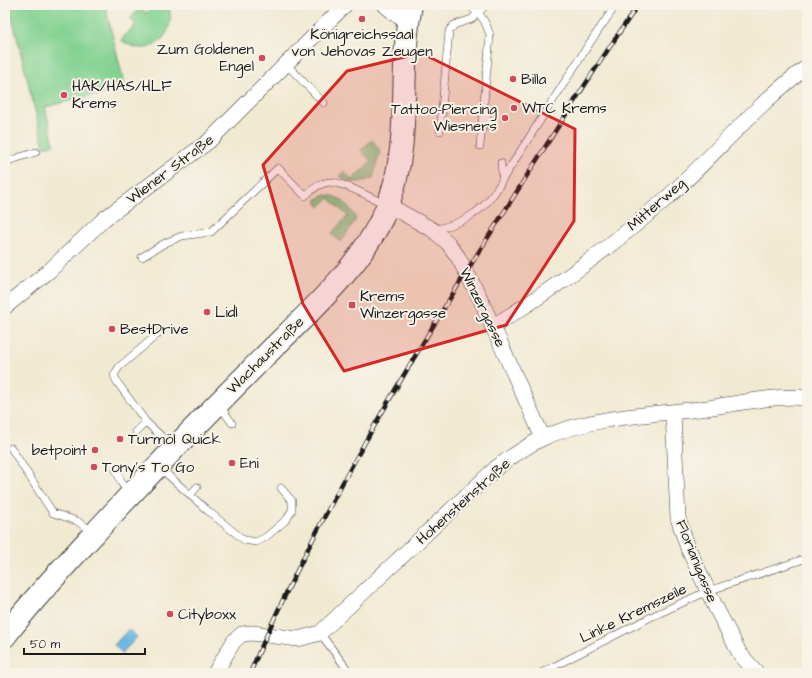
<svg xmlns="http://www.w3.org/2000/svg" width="812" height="678" font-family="'Architects Daughter',sans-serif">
  <rect width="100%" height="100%" fill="#f7f3e8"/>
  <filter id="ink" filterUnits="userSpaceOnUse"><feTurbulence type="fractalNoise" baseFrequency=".025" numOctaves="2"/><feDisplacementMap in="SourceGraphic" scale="8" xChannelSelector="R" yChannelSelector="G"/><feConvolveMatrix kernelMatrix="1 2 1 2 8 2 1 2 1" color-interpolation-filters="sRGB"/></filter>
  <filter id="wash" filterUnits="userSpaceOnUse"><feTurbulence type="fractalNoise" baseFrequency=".012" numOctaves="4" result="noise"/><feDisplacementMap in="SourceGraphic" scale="16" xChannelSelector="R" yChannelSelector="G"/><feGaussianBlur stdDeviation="0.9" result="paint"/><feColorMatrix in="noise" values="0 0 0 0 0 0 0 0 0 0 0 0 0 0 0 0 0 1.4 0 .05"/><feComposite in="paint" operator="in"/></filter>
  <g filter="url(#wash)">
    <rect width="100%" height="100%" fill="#f1ead3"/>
    <path fill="#83d292" stroke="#507757" d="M9,5H105L125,87L45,107L54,144L44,147Z
      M154,5H167C177,23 163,49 141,48C133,48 128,44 121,40L136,24L130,19L140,8L146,13Z
      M372,140L380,151L373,178C362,182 351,185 341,177V174L344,171L352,180L371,161L361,150Z
      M326,195C342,196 349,206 356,219L341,242L331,234L348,216L329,198L320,207L317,203V199Z"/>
    <path fill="#69b9e4" stroke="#426a80" d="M129,629L137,637L122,653L114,645Z"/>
  </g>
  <g filter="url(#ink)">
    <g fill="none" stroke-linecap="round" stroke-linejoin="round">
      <defs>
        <path id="service" d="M468,5C481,14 486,21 490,36L480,146
          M287,65L324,103
          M485,112L490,127
          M440,131L449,31L454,25L472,19L486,5
          M5,162L36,152
          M502,180L589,44L616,5
          M433,230C459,224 480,215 495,192C497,188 502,183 502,179C503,174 501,168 501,163
          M142,257L165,243L182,236L211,232L278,168L305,196C312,190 319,183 329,182C344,182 371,198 385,204
          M158,334L119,367L114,375L117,382L146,422L173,447
          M220,406L232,423
          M136,432L146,422
          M11,448L53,513L77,521L93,532
          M160,468L208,511L244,540L256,542L266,537L287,519L292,510V501L281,488
          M116,470L122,484L129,492
          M191,494L197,487
          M320,633L350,673
          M541,673L653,616L708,591L807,558"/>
        <path id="minor" d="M385,5L394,13L408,20
          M388,205L433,230L448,243L458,257L479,296L543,438
          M5,307L49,271L104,219L209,141L345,5
          M493,326C555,289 614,244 668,197C715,155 756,104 807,67
          M673,412L678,518L688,548L715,606L740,654L757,673
          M215,673L234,641L242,634L252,633L298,639L320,633L496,468C511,457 526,446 543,438C591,416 654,415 707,408C740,403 774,395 807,398"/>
        <path id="primary" d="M5,636C36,595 72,558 106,521C153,470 201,420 250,371C297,322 362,270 387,207C413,143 398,71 411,5"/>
      </defs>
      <use href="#service" stroke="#3c3b37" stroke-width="8"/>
      <use href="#minor" stroke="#3c3b37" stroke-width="16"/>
      <use href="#primary" stroke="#3c3b37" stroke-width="24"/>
      <use href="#service" stroke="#fff" stroke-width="7"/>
      <use href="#minor" stroke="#fff" stroke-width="15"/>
      <use href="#primary" stroke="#fff" stroke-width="22"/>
      <defs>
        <path id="rail" d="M250,673C313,525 395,386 480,250C532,168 583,85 638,5"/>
      </defs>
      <use href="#rail" stroke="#1c1c1c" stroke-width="4.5"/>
      <use href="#rail" stroke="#f7f3e8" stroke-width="3" stroke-dasharray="9" stroke-linecap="butt"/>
    </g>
  </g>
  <path fill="#d62828" fill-opacity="0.2" stroke="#d62828" stroke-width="3" stroke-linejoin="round" d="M421,53L575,129L574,221L506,325L344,371L303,304L263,165L347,71Z"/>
  <g fill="#d1495b" stroke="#f7f3e8" stroke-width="1.5">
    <circle cx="362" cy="19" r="4"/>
    <circle cx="262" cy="58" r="4"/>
    <circle cx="513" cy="79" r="4"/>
    <circle cx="64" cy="95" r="4"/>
    <circle cx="514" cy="108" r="4"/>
    <circle cx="505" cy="118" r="4"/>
    <rect x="348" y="301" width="8" height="8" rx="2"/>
    <circle cx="207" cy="312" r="4"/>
    <circle cx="112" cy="329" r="4"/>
    <circle cx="120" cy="439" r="4"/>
    <circle cx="95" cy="450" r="4"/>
    <circle cx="232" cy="463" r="4"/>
    <circle cx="94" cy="467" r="4"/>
    <circle cx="170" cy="614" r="4"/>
  </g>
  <g text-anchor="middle" stroke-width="4" stroke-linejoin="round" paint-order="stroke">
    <g font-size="15" fill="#1c1c1c" stroke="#f7f3e8" text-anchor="start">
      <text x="362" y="39" text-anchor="middle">Königreichssaal<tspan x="362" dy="17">von Jehovas Zeugen</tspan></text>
      <text x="254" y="54" text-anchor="end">Zum Goldenen<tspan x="254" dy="17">Engel</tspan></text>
      <text x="521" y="84">Billa</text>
      <text x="72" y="91">HAK/HAS/HLF<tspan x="72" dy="17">Krems</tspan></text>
      <text x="522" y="113">WTC Krems</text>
      <text x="497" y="114" text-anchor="end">Tattoo-Piercing<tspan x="497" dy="17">Wiesners</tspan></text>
      <text x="360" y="301">Krems<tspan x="360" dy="17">Winzergasse</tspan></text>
      <text x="215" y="317">Lidl</text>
      <text x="120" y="334">BestDrive</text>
      <text x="128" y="444">Turmöl Quick</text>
      <text x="87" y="455" text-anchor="end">betpoint</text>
      <text x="240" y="468">Eni</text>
      <text x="102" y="472">Tony's To Go</text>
      <text x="178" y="619">Cityboxx</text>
    </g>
    <g font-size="15" fill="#1c1c1c" stroke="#f7f3e8">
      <text transform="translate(170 169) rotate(-37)" y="5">Wiener Straße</text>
      <text transform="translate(656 204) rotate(-41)" y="5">Mitterweg</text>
      <text transform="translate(483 307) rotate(64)" y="5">Winzergasse</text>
      <text transform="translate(265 355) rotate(-45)" y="5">Wachaustraße</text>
      <text transform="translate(463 501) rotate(-42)" y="5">Hohensteinstraße</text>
      <text transform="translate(697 561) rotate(68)" y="5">Florianigasse</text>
      <text transform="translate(633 613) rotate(-26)" y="5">Linke Kremszeile</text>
    </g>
  </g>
  <rect width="812" height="678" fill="none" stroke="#f7f3e8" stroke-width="20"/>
  <path d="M24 648v6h121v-6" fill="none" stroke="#1c1c1c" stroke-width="2"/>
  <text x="30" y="648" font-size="12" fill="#1c1c1c" stroke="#f7f3e8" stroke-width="3" paint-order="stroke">50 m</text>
</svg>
